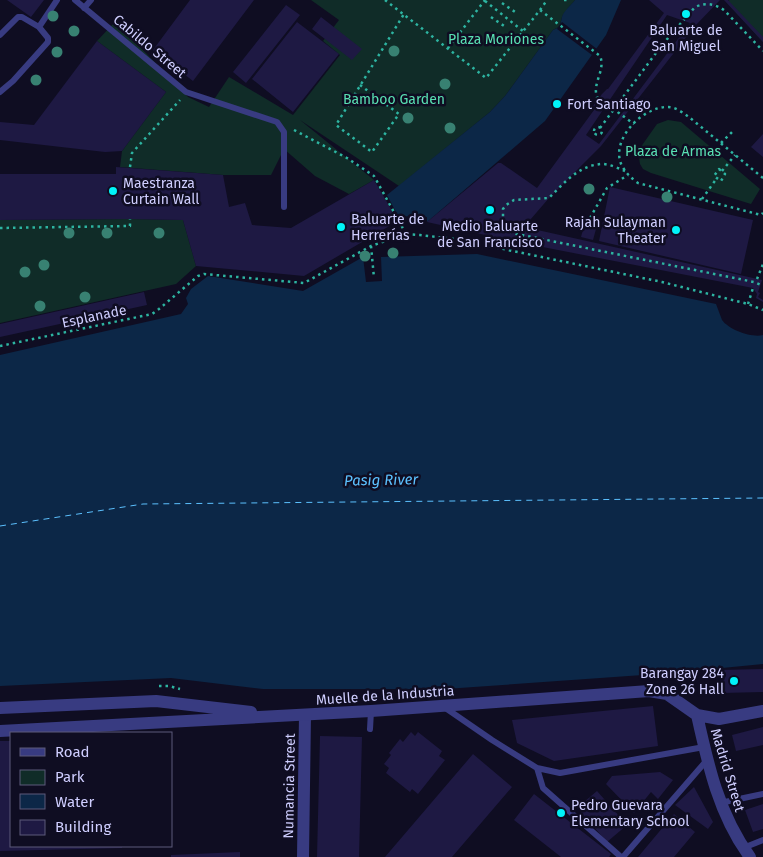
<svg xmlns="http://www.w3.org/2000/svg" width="763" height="857" font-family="'Fira Sans',sans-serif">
  <rect width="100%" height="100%" fill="#0f0d22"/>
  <path fill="#102c28" d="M311,0H575C571,5 564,12 562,17C560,24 561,27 553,30L505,96L490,112L399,186L300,120L374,180L349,194L315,176L284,149L271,175H223L120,167L122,151L166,92L97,41L113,24L144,51L188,97L209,107L229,77L293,115L340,55L323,41L339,20Z
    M729,0H763V42L728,4Z
    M668,120L681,122L760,189L751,204L651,173L643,169L640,164L638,151L657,124Z
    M130,219L183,220L196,266L176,284L0,323V220Z"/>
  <path fill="#0c2747" d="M575,0H621L606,35L545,121L427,222V217L398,216L387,195L490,112L505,96L553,30C562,27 560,24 562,17C563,12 571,5 575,0Z
    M477,254L716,304C718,309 720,315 722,320C729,330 752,338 763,335V664L671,673L445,689H263L171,678L0,686V355L181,314L188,304L186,298L191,289L208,276L303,291L363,257L366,282L382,281L381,257Z"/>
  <path fill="#0f0d22" d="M562,22L597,49L592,55L557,29Z"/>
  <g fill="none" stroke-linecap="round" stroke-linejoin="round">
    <path stroke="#5cc1ff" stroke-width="1" stroke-dasharray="6 5" stroke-linecap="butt" d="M0,526L143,504L763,498"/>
  </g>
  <path fill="#1e1943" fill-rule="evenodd" d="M7,0H44L31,17Z
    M190,0H254L193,81L153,50Z
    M649,0H720L695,26L601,146L549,198L524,227L762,280L758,292L760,293L758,297L763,300V302L756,298L757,294L753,288L517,242L427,222L498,163H501L537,188L594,110L592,109L593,106L602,94L607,89H608L664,13ZM667,15L690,23L599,144L586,135Z
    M724,0H728L763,37V42Z
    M286,5L300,15L246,83L233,72Z
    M321,17L362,49L352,60L312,29Z
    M297,22L339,54L293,112L252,79Z
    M97,41L166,92L122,151L105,152L0,140V122L34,125Z
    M763,134V157L751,147Z
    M116,167L223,175L229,207L245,203L252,225L291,228L374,180L398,221L304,276L196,266L183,220L130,219L0,220V174H116Z
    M610,187L753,220L741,274L599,241Z
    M584,226L596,229L593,240L581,237Z
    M144,292L147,305L0,337V324Z
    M763,669V692L721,693L720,670Z
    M653,706L658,746L554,761L517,743L512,720Z
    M763,727V745L736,751L732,735Z
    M411,732L415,736L418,732L442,751L439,756L445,760L418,794L412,789L410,792L386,773L389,768L384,764L391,755L389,753L400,739L403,742Z
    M320,736L362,737L359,857H317Z
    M0,741H11V846H122V848L0,851Z
    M473,754L512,787L452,857H385Z
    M660,772L673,780L658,799L651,792L634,813L606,784L612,776Z
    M694,787L713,822L708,829L675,805Z
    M597,791L627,825L607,842L577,808Z
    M534,794L611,854L609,857H561L514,820Z
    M763,804V829L753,832L745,810Z
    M674,814L695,832L674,857H638Z
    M240,852V857H171V855Z"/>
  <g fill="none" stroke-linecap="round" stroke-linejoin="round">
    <path stroke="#2db4a1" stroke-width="2.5" stroke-dasharray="2.5 4" stroke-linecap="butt" d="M385,0L486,78L540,10L600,56C606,70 592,83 597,97L634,124
      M564,0H567
      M485,1L523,31
      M502,3L518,14
      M540,10L547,0
      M491,17L507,28
      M448,48L485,0
      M360,85L399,114L372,152L336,125L404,14
      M594 131a4 4 0 1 1 8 0a4 4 0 1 1-8 0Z
      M600,128L662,45L695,7C706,2 715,4 724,10L763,51
      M294,130L347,158L374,176L406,234
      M721,143L734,130
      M130,167L132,153L180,100
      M719,169L725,174L721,181L714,176Z
      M625,171C618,168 609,164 602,164C579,165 564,183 549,198L514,200L506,205L503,209V222L512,233L754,282L763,286
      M722,171L735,155
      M763,178L689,117C683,113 676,107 668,107C643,106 609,140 622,166C626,173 631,178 638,183L761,215L763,213
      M702,199L717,178
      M590,218L607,188L628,175
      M0,228L130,226V219
      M371,246L374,278
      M757,279L763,264
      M748,304L753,288
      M0,346L152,314L159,309L198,276L204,274L304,283L371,246L406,234L420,235L455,239L662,282L748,304L763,310
      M159,686H169L180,689"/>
    <path stroke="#383b81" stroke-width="6" d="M75,0L186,92L277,122L284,132V207
      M84,8L91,0
      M0,35L18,17H22L39,27
      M0,92L13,81L48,42V38L39,27L57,0
      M444,707L492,740L537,768L560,773L704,747
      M370,729L371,711
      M537,768L543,788L621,857
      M720,803L763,794
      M743,848L763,840
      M623,857L707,760"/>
    <path stroke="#383b81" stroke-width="12" d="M303,857L305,715"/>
    <path stroke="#383b81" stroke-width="12" d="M0,708L156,701L251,712
      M697,715C708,765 719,815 750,857
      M0,731L371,711L649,691L667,694L697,715L719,719L763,711"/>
  </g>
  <g fill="#388172">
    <circle cx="53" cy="16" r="5.5"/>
    <circle cx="74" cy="31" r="5.5"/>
    <circle cx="698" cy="49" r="5.5"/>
    <circle cx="394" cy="51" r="5.5"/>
    <circle cx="57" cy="52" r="5.5"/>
    <circle cx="36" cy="80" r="5.5"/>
    <circle cx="445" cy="84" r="5.5"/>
    <circle cx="408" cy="118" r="5.5"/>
    <circle cx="450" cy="128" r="5.5"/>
    <circle cx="589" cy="189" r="5.5"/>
    <circle cx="667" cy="197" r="5.5"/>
    <circle cx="572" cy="223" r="5.5"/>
    <circle cx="69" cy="233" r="5.5"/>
    <circle cx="107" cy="233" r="5.5"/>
    <circle cx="159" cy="233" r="5.5"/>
    <circle cx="393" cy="253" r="5.5"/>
    <circle cx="365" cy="256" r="5.5"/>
    <circle cx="44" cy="265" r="5.5"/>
    <circle cx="25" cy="272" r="5.5"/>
    <circle cx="85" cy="297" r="5.5"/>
    <circle cx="40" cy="306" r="5.5"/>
  </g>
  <g fill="#00f4f9" stroke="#0f0d22" stroke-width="2">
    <circle cx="686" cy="14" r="5"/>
    <circle cx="557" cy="104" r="5"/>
    <circle cx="113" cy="191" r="5"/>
    <circle cx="490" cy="210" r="5"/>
    <circle cx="341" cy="227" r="5"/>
    <circle cx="676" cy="230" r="5"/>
    <circle cx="734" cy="681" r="5"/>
    <circle cx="561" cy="813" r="5"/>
  </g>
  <g text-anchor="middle" stroke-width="5" stroke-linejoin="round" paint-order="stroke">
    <g font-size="14" fill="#cfceff" stroke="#0f0d22" text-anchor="start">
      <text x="686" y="35" text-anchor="middle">Baluarte de<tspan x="686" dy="16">San Miguel</tspan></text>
      <text x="567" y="109">Fort Santiago</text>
      <text x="123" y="188">Maestranza<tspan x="123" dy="16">Curtain Wall</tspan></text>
      <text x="351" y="224">Baluarte de<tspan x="351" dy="16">Herrerías</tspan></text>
      <text x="666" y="227" text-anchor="end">Rajah Sulayman<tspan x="666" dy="16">Theater</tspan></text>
      <text x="490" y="231" text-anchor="middle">Medio Baluarte<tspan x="490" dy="16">de San Francisco</tspan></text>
      <text x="724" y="678" text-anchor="end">Barangay 284<tspan x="724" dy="16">Zone 26 Hall</tspan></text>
      <text x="571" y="810">Pedro Guevara<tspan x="571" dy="16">Elementary School</tspan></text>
    </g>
    <g font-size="14" fill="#59e0b3" stroke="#0f0d22">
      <text x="496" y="44">Plaza Moriones</text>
      <text x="394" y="104">Bamboo Garden</text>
      <text x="673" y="156">Plaza de Armas</text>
    </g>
    <g font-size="14" fill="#cfceff" stroke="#0f0d22">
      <text transform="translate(150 46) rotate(40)" y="5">Cabildo Street</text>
      <text transform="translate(94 316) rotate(-12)" y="5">Esplanade</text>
      <text transform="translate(385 695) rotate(-4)" y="5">Muelle de la Industria</text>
      <text transform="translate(728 770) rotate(73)" y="5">Madrid Street</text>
      <text transform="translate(289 786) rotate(-89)" y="5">Numancia Street</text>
    </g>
    <g font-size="15" font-style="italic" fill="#5cc1ff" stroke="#0f0d22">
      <text transform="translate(381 480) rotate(-1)" y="5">Pasig River</text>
    </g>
  </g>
  <rect x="10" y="732" width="162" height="115" fill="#0f0d22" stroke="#5c5a7a"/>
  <rect x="20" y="748" width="25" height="8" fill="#383b81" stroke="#5c5a7a"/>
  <text x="55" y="757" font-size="15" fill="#cfceff">Road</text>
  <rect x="20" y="770" width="25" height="15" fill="#102c28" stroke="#5c5a7a"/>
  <text x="55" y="782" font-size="15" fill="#cfceff">Park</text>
  <rect x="20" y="794" width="25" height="15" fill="#0c2747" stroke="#5c5a7a"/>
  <text x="55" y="807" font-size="15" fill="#cfceff">Water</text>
  <rect x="20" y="820" width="25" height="15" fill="#1e1943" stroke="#5c5a7a"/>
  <text x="55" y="832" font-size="15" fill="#cfceff">Building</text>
</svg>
